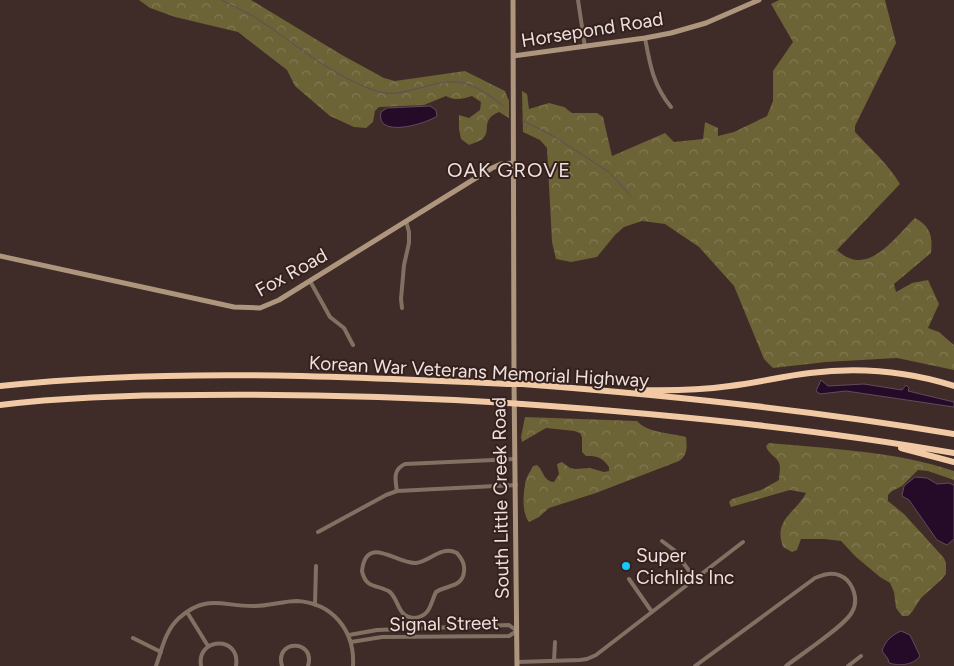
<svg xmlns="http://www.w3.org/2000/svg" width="954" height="666" font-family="Figtree,sans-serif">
  <defs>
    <pattern id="forest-crowns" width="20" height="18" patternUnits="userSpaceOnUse" patternTransform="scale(1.25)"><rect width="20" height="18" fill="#6c6336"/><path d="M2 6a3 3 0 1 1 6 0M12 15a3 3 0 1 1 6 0" fill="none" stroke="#817953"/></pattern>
  </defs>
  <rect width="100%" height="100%" fill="#3f2b27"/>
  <path fill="url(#forest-crowns)" d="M139,0H251L342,55L384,78L395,81L465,71L505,91L509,101V118L499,112C479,120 493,132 481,140C478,142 473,143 469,145L461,139L459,129V115L469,118L480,110L481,102L472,96C462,99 455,101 446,96L424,105L379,107L375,111L373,122L366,128L354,127L330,116L295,86L287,70L238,32L175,17L150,8Z
    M779,0H885L896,43L855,126V132C871,149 889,165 900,184L837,250C867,279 894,238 915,218C930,226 933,236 931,253L894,284L896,292L912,283L928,280L939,304L928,328L939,332L954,345V370L897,358L826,362L773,368L764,359L734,286L699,247L665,224L642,221L624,227L615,235L597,257L571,262L556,259L552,242L547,148L540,140L523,132L522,91L527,94L529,109L549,103L564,107L572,113H597L603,117L612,156L665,133L674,142L703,139L705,122L718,128V136L734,132L767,116L773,101V71L793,42L771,4Z
    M525,417L637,421C647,433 672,433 686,437C687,446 688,455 679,461L596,493L549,508L539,517L529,522C522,514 523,495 525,485C525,479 530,472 533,466L537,465C544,471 543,481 554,482L559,474L557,464L562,462L570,468L575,469L590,468L604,472L609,471V467C602,457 597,456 586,456L582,452V437L580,433L574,431L546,428L522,442L521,437Z
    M769,443C830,449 895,451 954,471V480L928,471L918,470L902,486L892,491L888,495V501L904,514L944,558L946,563V574L941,580L921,598L912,612L908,616H902L896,608L894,592L890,583L880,577L856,557L841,541L824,539H801L797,550L792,552L783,547C773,519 795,514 806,493L790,490L731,507L729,502L732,499L761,490L779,480C779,475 781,467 779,463C776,456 768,454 766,446Z"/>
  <path fill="#260b28" stroke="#624b5e" d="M430,106L436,110L437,116C426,124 375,139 381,112L387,108Z
    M821,380L828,386L864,384L902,390L906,385L909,388L908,391L954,402V407L846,391L820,394L816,391Z
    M915,477L927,478L937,484L949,483L954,485V539L947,545L937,540L909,500L902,496L904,486Z
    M901,631L910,635L920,656C913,666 898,666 889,663L888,659L882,651C885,641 892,635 901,631Z"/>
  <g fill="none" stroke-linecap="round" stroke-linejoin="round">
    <path stroke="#624b5e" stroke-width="1" d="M222,0C234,7 247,12 259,20C297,45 332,76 376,91C403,100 431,79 458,82C476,84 491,97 505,107
      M522,120L553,136L609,172L631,196"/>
    <path stroke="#817163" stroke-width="4" d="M578,0L585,47
      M645,38C650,65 653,85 671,107
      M310,281L330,317L344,328L353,345
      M402,308L401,299L404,265L409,243V232L406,221
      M397,491C395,479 393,469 405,464L515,459
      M318,532L386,495L397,491L516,485
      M662,541L674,550L695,579
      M629,579L652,612
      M315,605L316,566
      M187,612L208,646
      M414,618C397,616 400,602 390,592C378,584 366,590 362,571C366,533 398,565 416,563C431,561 441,545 457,553C462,559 465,564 464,572C462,588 446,585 436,592C430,604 431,616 414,618V637
      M349,635L377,630L509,625L517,631L509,636L382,637L351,642
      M133,638L161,652
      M554,661L555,642
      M517,662L580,660L587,659L596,655L743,542
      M156,666C162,649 165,631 179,618C207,593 224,607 255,606C269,606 283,601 297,601C333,603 355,631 353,666
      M201,666C196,637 241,635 236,666
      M282,666C274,639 316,639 308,666
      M695,666L815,578C827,573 837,571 847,580C855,589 858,602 852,612C845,626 800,655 786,666
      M848,666L861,656"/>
    <path stroke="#ae957e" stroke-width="5" d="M513,0L514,381L517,666
      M513,56L645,38L671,33L706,23L759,0
      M0,256L234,307L260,308L279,300L492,168L501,164L514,163"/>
    <path stroke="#f1caa5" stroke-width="6" d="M522,384C667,395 811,410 954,434
      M0,386C168,368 339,376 508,384
      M638,390C669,391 700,390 730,386C757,383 783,376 810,373C858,367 907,371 954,386
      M522,404C667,414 811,428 954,453
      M0,405C66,397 133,395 200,395C303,394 405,397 507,403
      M901,448L954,462"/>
    <path stroke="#f1caa5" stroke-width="6" d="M508,384H522
      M507,403L522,404"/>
  </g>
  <circle fill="#11cafb" stroke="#34211d" stroke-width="2" cx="626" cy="566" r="5"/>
  <g text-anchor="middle" stroke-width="4" stroke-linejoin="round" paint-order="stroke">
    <g font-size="19" fill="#eee0dd" stroke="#34211d">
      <text transform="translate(592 29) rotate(-9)" y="7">Horsepond Road</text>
      <text transform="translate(291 272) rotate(-29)" y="7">Fox Road</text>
      <text transform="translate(479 371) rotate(3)" y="7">Korean War Veterans Memorial Highway</text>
      <text transform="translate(500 498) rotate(-91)" y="7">South Little Creek Road</text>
      <text transform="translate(444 623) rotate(-1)" y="7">Signal Street</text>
    </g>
    <g font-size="19" fill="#eee0dd" stroke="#34211d" text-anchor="start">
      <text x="636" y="562">Super<tspan x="636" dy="22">Cichlids Inc</tspan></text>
    </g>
    <g font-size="20" letter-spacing="1" fill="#eee0dd" stroke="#34211d">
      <text x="509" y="177">OAK GROVE</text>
    </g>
  </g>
</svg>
